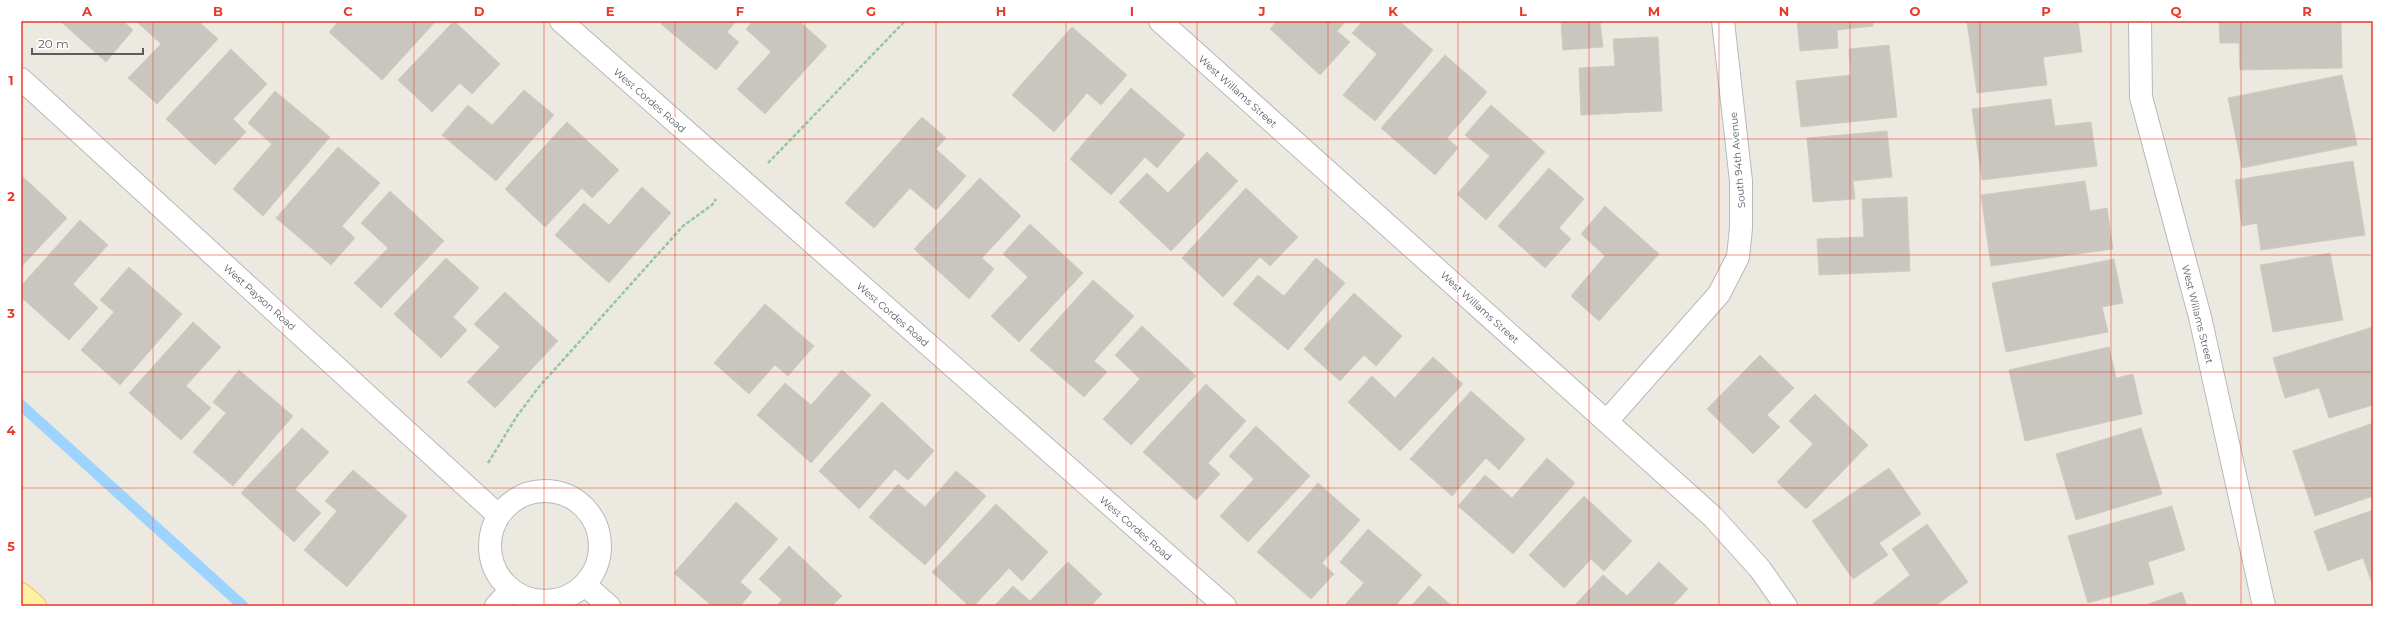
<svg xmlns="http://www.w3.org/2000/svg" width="2394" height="627" font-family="Montserrat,sans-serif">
  <rect width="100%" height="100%" fill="#eceae0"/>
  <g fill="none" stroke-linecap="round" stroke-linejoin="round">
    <path stroke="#9dd4ff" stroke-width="11" d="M21,405L243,606"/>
  </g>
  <path fill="#c9c6bf" stroke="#d1cbbf" d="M60,21H123L133,30L106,62Z
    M136,21H198L218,39L157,104L128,78L161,44Z
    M339,21H379L382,23L384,21H436L382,80L329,32Z
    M454,21L500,64L472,94L460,83L432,112L398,80Z
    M664,21H736L727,32L739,42L716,70L661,24Z
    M753,21H799L827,46L765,114L737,89L771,52L746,29Z
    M1277,21H1346L1337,31L1350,42L1320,75L1270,29Z
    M1363,21H1399L1433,50L1375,121L1343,95L1377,54L1352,33Z
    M1561,21H1600L1603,47L1563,50Z
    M1797,21H1872L1873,26L1837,30L1838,48L1800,51Z
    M1975,21H2078L2082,52L2043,57L2047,85L1977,93L1967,22Z
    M2219,21H2341L2342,68L2240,70L2239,43H2220Z
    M1072,27L1127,75L1101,105L1087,93L1054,132L1012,95Z
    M1658,37L1662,111L1581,115L1579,68L1615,66L1613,39Z
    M1889,45L1897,117L1801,127L1796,81L1851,75L1849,49Z
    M231,49L267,84L233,119L246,132L215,165L166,119Z
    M1445,55L1487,92L1447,138L1458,148L1435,175L1381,128Z
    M2342,75L2357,145L2242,168L2228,98Z
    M1131,88L1185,135L1157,168L1145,157L1111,195L1070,159Z
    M524,90L554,115L496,181L442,135L468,105L492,125Z
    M275,91L330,137L263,216L233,189L272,144L248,123Z
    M2051,99L2055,126L2091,122L2097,166L1982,180L1972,109Z
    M1491,105L1545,152L1486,220L1457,194L1490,156L1465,135Z
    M922,117L946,138L936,149L966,176L936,210L910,188L874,228L845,203Z
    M567,122L619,170L592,198L582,188L545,227L505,189Z
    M1887,131L1892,177L1853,181L1855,199L1813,202L1807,138Z
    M338,147L380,183L342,226L355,238L331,265L276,218Z
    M1207,152L1238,181L1171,251L1119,202L1147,173L1168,193Z
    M2353,161L2365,235L2261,250L2257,223L2242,226L2235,180Z
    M1549,168L1584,199L1559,228L1571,239L1545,268L1498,226Z
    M21,175L67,218L21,267Z
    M980,178L1021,216L982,258L994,269L969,299L914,249Z
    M2085,181L2090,211L2107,208L2113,249L1991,266L1981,195Z
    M642,187L671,213L609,283L555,235L584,203L609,225Z
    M1246,188L1298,237L1270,266L1260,257L1223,297L1182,258Z
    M390,191L444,241L381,308L354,283L388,248L361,223Z
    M1907,197L1910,271L1819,275L1817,239L1864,237L1862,199Z
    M1605,206L1659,254L1599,321L1571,296L1605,256L1581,234Z
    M80,220L108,245L73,284L98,308L69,340L21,297V286Z
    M1030,224L1083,273L1019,342L991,316L1028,277L1003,254Z
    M2330,253L2343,320L2273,332L2260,265Z
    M446,258L479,288L453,317L467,330L441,358L394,314Z
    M1316,258L1345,283L1288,350L1233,304L1258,275L1284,296Z
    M2114,259L2123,303L2102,307L2108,332L2006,352L1992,283Z
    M129,267L182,314L120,385L81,350L114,312L100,300Z
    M1093,280L1134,316L1094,361L1107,372L1084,397L1030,350Z
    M505,292L558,341L495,408L467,382L500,347L474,324Z
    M1354,293L1402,336L1376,366L1364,355L1340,381L1304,349Z
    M765,304L814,346L788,376L775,365L749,394L714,363Z
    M193,322L221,347L186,386L211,408L181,440L129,393Z
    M1142,326L1196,376L1131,445L1103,419L1140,379L1115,355Z
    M2373,327V405L2329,418L2319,388L2285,398L2273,358Z
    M2109,347L2116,378L2133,374L2142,414L2025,441L2009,370Z
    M1760,355L1794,388L1767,415L1780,427L1753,454L1707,409Z
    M1433,357L1463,384L1400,451L1348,402L1372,376L1395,398Z
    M239,370L293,416L233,486L193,452L226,413L213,402Z
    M842,370L871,395L811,463L757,415L785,383L811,405Z
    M1206,384L1246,421L1208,463L1220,474L1196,500L1143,452Z
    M1471,391L1525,439L1499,470L1486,458L1452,496L1410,459Z
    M1815,394L1868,445L1806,509L1777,482L1813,444L1789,421Z
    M882,402L934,451L908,480L895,469L859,509L819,471Z
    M2373,423V496L2315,516L2293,451Z
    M1256,426L1310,476L1248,542L1220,516L1254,479L1229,456Z
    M302,428L329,452L295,489L321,513L294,542L241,493Z
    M2141,428L2162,494L2076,520L2056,454Z
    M1547,458L1575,483L1513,554L1458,506L1485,475L1512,498Z
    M1889,468L1921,514L1879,543L1888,555L1853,579L1812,521Z
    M353,470L407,516L347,587L304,550L337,511L325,501Z
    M956,471L986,496L925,565L869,517L898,484L925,507Z
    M1318,483L1360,520L1322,563L1334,574L1311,599L1257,552Z
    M1584,496L1632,541L1604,571L1591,559L1564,588L1529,555Z
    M736,502L778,539L740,582L752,592L740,606H712L674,573Z
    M996,504L1048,552L1022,581L1009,568L974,606H969L932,572Z
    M2172,506L2185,550L2148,562L2154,584L2088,603L2068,536Z
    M2373,510V586L2363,558L2328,571L2314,531Z
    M1927,524L1968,582L1935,606H1870L1910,575L1892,549Z
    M1368,529L1422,575L1395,606H1344L1364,583L1340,562Z
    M789,546L842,596L832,606H776L782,600L759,579Z
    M1068,562L1102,594L1091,606H994L1013,586L1030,601Z
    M1659,562L1688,589L1672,606H1574L1603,575L1627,596Z
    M1429,586L1452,606H1411Z
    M2182,592L2187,606H2143Z"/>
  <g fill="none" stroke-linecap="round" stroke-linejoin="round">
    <defs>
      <path id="minor" d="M561,21L1225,606
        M1160,21L1713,517L1760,569L1786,606
        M2140,21L2141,97L2200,317L2264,606
        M21,79L498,515
        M1607,421L1719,294L1738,257L1741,228V181L1723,21
        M490 546a55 55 0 1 1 110 0a55 55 0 1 1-110 0Z
        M585,585L609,606
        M496,606L511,590"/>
      <path id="major" d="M21,594L35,606"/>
    </defs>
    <use href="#minor" stroke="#b6b8bd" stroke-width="24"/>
    <use href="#major" stroke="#f1c754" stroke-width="24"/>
    <path stroke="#95c5a3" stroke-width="2.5" stroke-dasharray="4 2" stroke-linecap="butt" d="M768,163L905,21
      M488,463L517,416L538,388L683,226L712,205L716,199"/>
    <use href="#minor" stroke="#fff" stroke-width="22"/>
    <use href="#major" stroke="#fff1a2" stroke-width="22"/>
  </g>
  <path fill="none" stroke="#e93a29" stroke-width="1" stroke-opacity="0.55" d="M153,21V606M283,21V606M414,21V606M544,21V606M675,21V606M805,21V606M936,21V606M1066,21V606M1197,21V606M1328,21V606M1458,21V606M1589,21V606M1719,21V606M1850,21V606M1980,21V606M2111,21V606M2241,21V606M21,139H2373M21,255H2373M21,372H2373M21,488H2373"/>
  <g text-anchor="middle" stroke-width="4" stroke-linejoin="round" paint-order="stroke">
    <g font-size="10" fill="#595d61" stroke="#fff">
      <text transform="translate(1238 91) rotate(42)" y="4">West Willams Street</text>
      <text transform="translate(650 100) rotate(41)" y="4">West Cordes Road</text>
      <text transform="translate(1737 160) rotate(-95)" y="4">South 94th Avenue</text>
      <text transform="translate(260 297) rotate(42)" y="4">West Payson Road</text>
      <text transform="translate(1480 307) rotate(42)" y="4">West Willams Street</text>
      <text transform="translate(893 314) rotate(41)" y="4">West Cordes Road</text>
      <text transform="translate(2198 314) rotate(76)" y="4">West Willams Street</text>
      <text transform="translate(1136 528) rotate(41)" y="4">West Cordes Road</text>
    </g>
  </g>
  <rect width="2394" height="627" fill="none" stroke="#ffffff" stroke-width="44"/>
  <path d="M32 48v6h111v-6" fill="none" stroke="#595d61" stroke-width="2"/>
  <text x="38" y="48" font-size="12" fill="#595d61" stroke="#ffffff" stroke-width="3" paint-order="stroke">20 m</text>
  <rect x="22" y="22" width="2350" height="583" fill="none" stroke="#e93a29" stroke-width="1.5"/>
  <g font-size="13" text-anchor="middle" font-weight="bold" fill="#e93a29">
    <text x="87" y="16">A</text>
    <text x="218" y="16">B</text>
    <text x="348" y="16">C</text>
    <text x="479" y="16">D</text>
    <text x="610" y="16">E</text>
    <text x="740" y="16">F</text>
    <text x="871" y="16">G</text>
    <text x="1001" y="16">H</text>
    <text x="1132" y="16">I</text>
    <text x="1262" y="16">J</text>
    <text x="1393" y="16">K</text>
    <text x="1523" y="16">L</text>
    <text x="1654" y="16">M</text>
    <text x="1784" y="16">N</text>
    <text x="1915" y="16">O</text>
    <text x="2046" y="16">P</text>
    <text x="2176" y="16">Q</text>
    <text x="2307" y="16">R</text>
    <text x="11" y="85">1</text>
    <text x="11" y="201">2</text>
    <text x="11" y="318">3</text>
    <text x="11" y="435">4</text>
    <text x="11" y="551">5</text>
  </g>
</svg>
